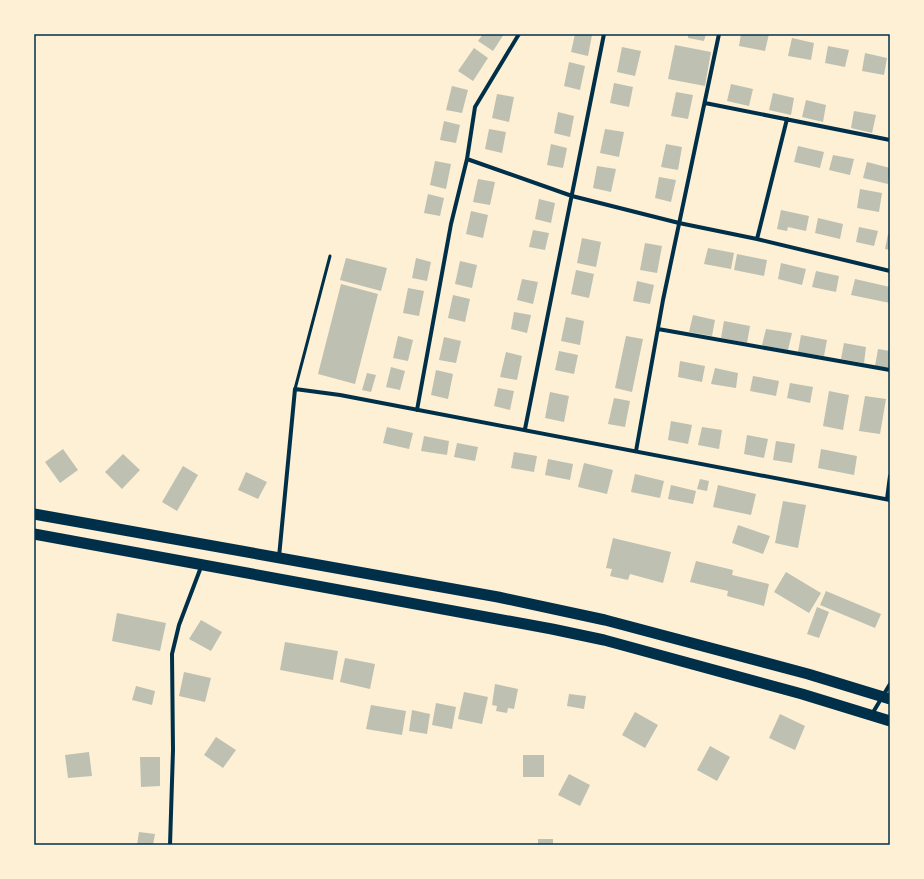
<svg xmlns="http://www.w3.org/2000/svg" width="924" height="879" font-family="Montserrat,sans-serif">
  <rect width="100%" height="100%" fill="#fdf0d5"/>
  <path fill="#bec0b2" d="M483,34H504L493,51L478,41Z
    M575,34L592,35L588,56L571,52Z
    M688,34H706L704,41L688,38Z
    M741,34H769L765,51L739,46Z
    M792,38L814,43L811,60L788,56Z
    M675,45L711,52L705,86L668,79Z
    M828,46L849,50L845,67L825,63Z
    M622,47L641,51L635,76L617,72Z
    M474,48L488,58L473,81L458,71Z
    M865,53L887,58L884,75L862,71Z
    M569,62L585,66L580,90L564,86Z
    M614,83L633,87L629,107L610,103Z
    M731,84L753,89L749,106L727,101Z
    M452,86L468,90L462,113L446,110Z
    M676,92L693,95L688,119L671,116Z
    M773,93L794,98L791,115L769,110Z
    M497,94L514,97L509,122L492,118Z
    M806,100L826,105L823,122L802,117Z
    M854,111L876,115L872,133L851,128Z
    M558,112L574,116L570,137L554,133Z
    M444,121L460,125L456,143L440,140Z
    M489,129L506,132L502,153L485,149Z
    M605,129L624,132L619,157L600,153Z
    M551,144L567,148L563,168L547,165Z
    M666,144L682,147L678,170L661,167Z
    M798,146L824,152L820,168L794,162Z
    M833,155L854,159L850,175L829,170Z
    M435,161L451,164L446,189L430,185Z
    M867,162L890,168L888,184L863,178Z
    M597,166L616,169L611,192L593,188Z
    M659,177L676,180L671,202L655,198Z
    M478,179L495,182L490,205L473,202Z
    M860,189L882,193L879,212L857,208Z
    M428,194L444,198L440,216L424,213Z
    M539,199L555,203L551,223L535,219Z
    M781,210L809,216L806,231L788,227L787,231L777,229Z
    M471,211L488,215L483,238L466,234Z
    M818,218L843,224L840,239L815,233Z
    M859,227L878,231L874,246L856,242Z
    M533,230L549,233L545,250L529,247Z
    M888,234H890V250L885,249Z
    M582,238L601,242L596,267L577,263Z
    M645,243L662,246L657,273L640,270Z
    M708,248L734,253L731,269L704,264Z
    M737,254L767,260L764,276L734,270Z
    M346,258L387,268L381,291L340,280Z
    M416,258L431,262L427,281L412,278Z
    M460,261L477,265L472,288L455,284Z
    M781,263L806,269L802,285L778,279Z
    M576,270L594,274L589,298L571,294Z
    M816,271L839,276L836,292L812,287Z
    M522,279L538,282L533,304L517,300Z
    M855,279L890,287V303L851,295Z
    M637,281L654,285L650,304L633,301Z
    M341,284L378,294L355,384L318,374Z
    M408,288L424,291L419,316L403,313Z
    M453,295L470,299L465,322L448,318Z
    M514,312L531,315L527,333L511,329Z
    M693,315L715,320L712,336L689,332Z
    M566,317L584,321L580,345L561,341Z
    M724,321L750,326L747,343L721,338Z
    M766,329L792,333L788,350L762,345Z
    M801,335L827,340L824,356L798,352Z
    M398,336L413,340L408,361L393,358Z
    M626,336L643,339L632,392L615,388Z
    M444,337L461,341L456,363L439,360Z
    M844,343L866,347L864,363L841,359Z
    M878,349L890,351V368L875,366Z
    M559,351L578,355L574,374L555,370Z
    M506,352L522,356L517,380L500,377Z
    M680,361L705,366L702,382L678,377Z
    M391,367L405,371L400,390L386,387Z
    M715,368L738,373L736,388L711,384Z
    M436,370L453,374L448,399L431,395Z
    M367,373L376,375L371,392L362,390Z
    M753,376L779,381L776,396L750,391Z
    M790,383L813,387L810,403L787,398Z
    M498,388L514,391L510,410L494,406Z
    M829,391L849,395L843,430L823,426Z
    M550,392L569,396L564,422L545,418Z
    M865,396L886,399L880,434L859,431Z
    M614,398L630,401L625,427L608,424Z
    M671,421L692,425L688,444L668,440Z
    M387,427L413,433L409,449L383,443Z
    M702,427L722,430L719,449L698,445Z
    M747,435L768,439L764,458L744,454Z
    M424,436L449,441L447,455L421,451Z
    M776,441L795,444L792,463L773,460Z
    M457,443L478,447L475,461L454,457Z
    M63,449L78,470L60,483L45,462Z
    M821,449L857,456L854,475L818,468Z
    M514,452L537,456L534,472L511,468Z
    M123,454L140,470L122,489L105,472Z
    M548,459L573,464L570,480L545,475Z
    M584,463L613,470L607,494L578,487Z
    M183,466L198,475L177,511L162,502Z
    M246,472L267,482L258,499L238,490Z
    M635,474L664,481L660,498L631,492Z
    M700,479L709,481L707,491L697,489Z
    M671,485L696,491L693,504L668,499Z
    M718,485L756,494L751,515L713,507Z
    M783,501L806,505L798,548L775,543Z
    M738,525L770,536L763,554L732,543Z
    M613,538L671,552L663,583L630,574L628,580L610,576L612,569L606,568Z
    M696,561L733,570L732,575L769,584L764,606L727,596L728,591L690,582Z
    M786,572L821,593L809,613L774,592Z
    M826,591L881,614L875,628L820,605Z
    M817,607L829,612L819,638L807,634Z
    M117,613L166,623L160,651L112,641Z
    M201,620L222,632L211,651L189,639Z
    M285,642L338,651L333,680L280,670Z
    M345,658L375,664L370,689L340,682Z
    M184,672L211,678L205,702L179,696Z
    M495,684L518,689L514,709L508,708L507,713L496,711L497,706L492,705Z
    M136,686L155,691L152,705L132,700Z
    M464,692L488,697L482,724L458,719Z
    M569,694L586,696L584,709L567,706Z
    M436,703L456,707L452,729L432,725Z
    M371,705L406,711L402,735L366,729Z
    M412,710L430,714L427,734L409,731Z
    M635,712L658,725L645,748L622,735Z
    M780,714L805,726L795,750L769,738Z
    M216,737L236,750L223,768L204,755Z
    M710,746L730,757L717,781L697,770Z
    M89,752L92,776L68,778L65,755Z
    M523,755H544V777H523Z
    M140,757H160V786L141,787Z
    M569,774L590,785L580,806L558,795Z
    M139,832L155,834L153,845H137Z
    M538,839H553V845H538Z"/>
  <g fill="none" stroke-linecap="round" stroke-linejoin="round">
    <path stroke="#003049" stroke-width="3" d="M295,389L330,256"/>
    <path stroke="#003049" stroke-width="4" d="M705,103L890,140
      M467,159L572,196L679,223L757,239L890,271
      M757,239L787,119
      M658,329L890,370
      M417,410L451,224L467,159L475,107L519,34
      M525,429L604,34
      M636,451L663,300L719,34
      M887,499L890,476
      M279,557L295,389L340,395L890,500
      M872,714L890,684
      M170,845L173,750L172,654L179,625L201,567"/>
    <path stroke="#003049" stroke-width="11" d="M34,514L498,597L605,620L808,674L890,699
      M34,534L552,629L604,640L802,694L890,721"/>
  </g>
  <rect width="924" height="879" fill="none" stroke="#fdf0d5" stroke-width="70"/>
  <rect x="35" y="35" width="854" height="809" fill="none" stroke="#003049" stroke-width="1.5"/>
</svg>
